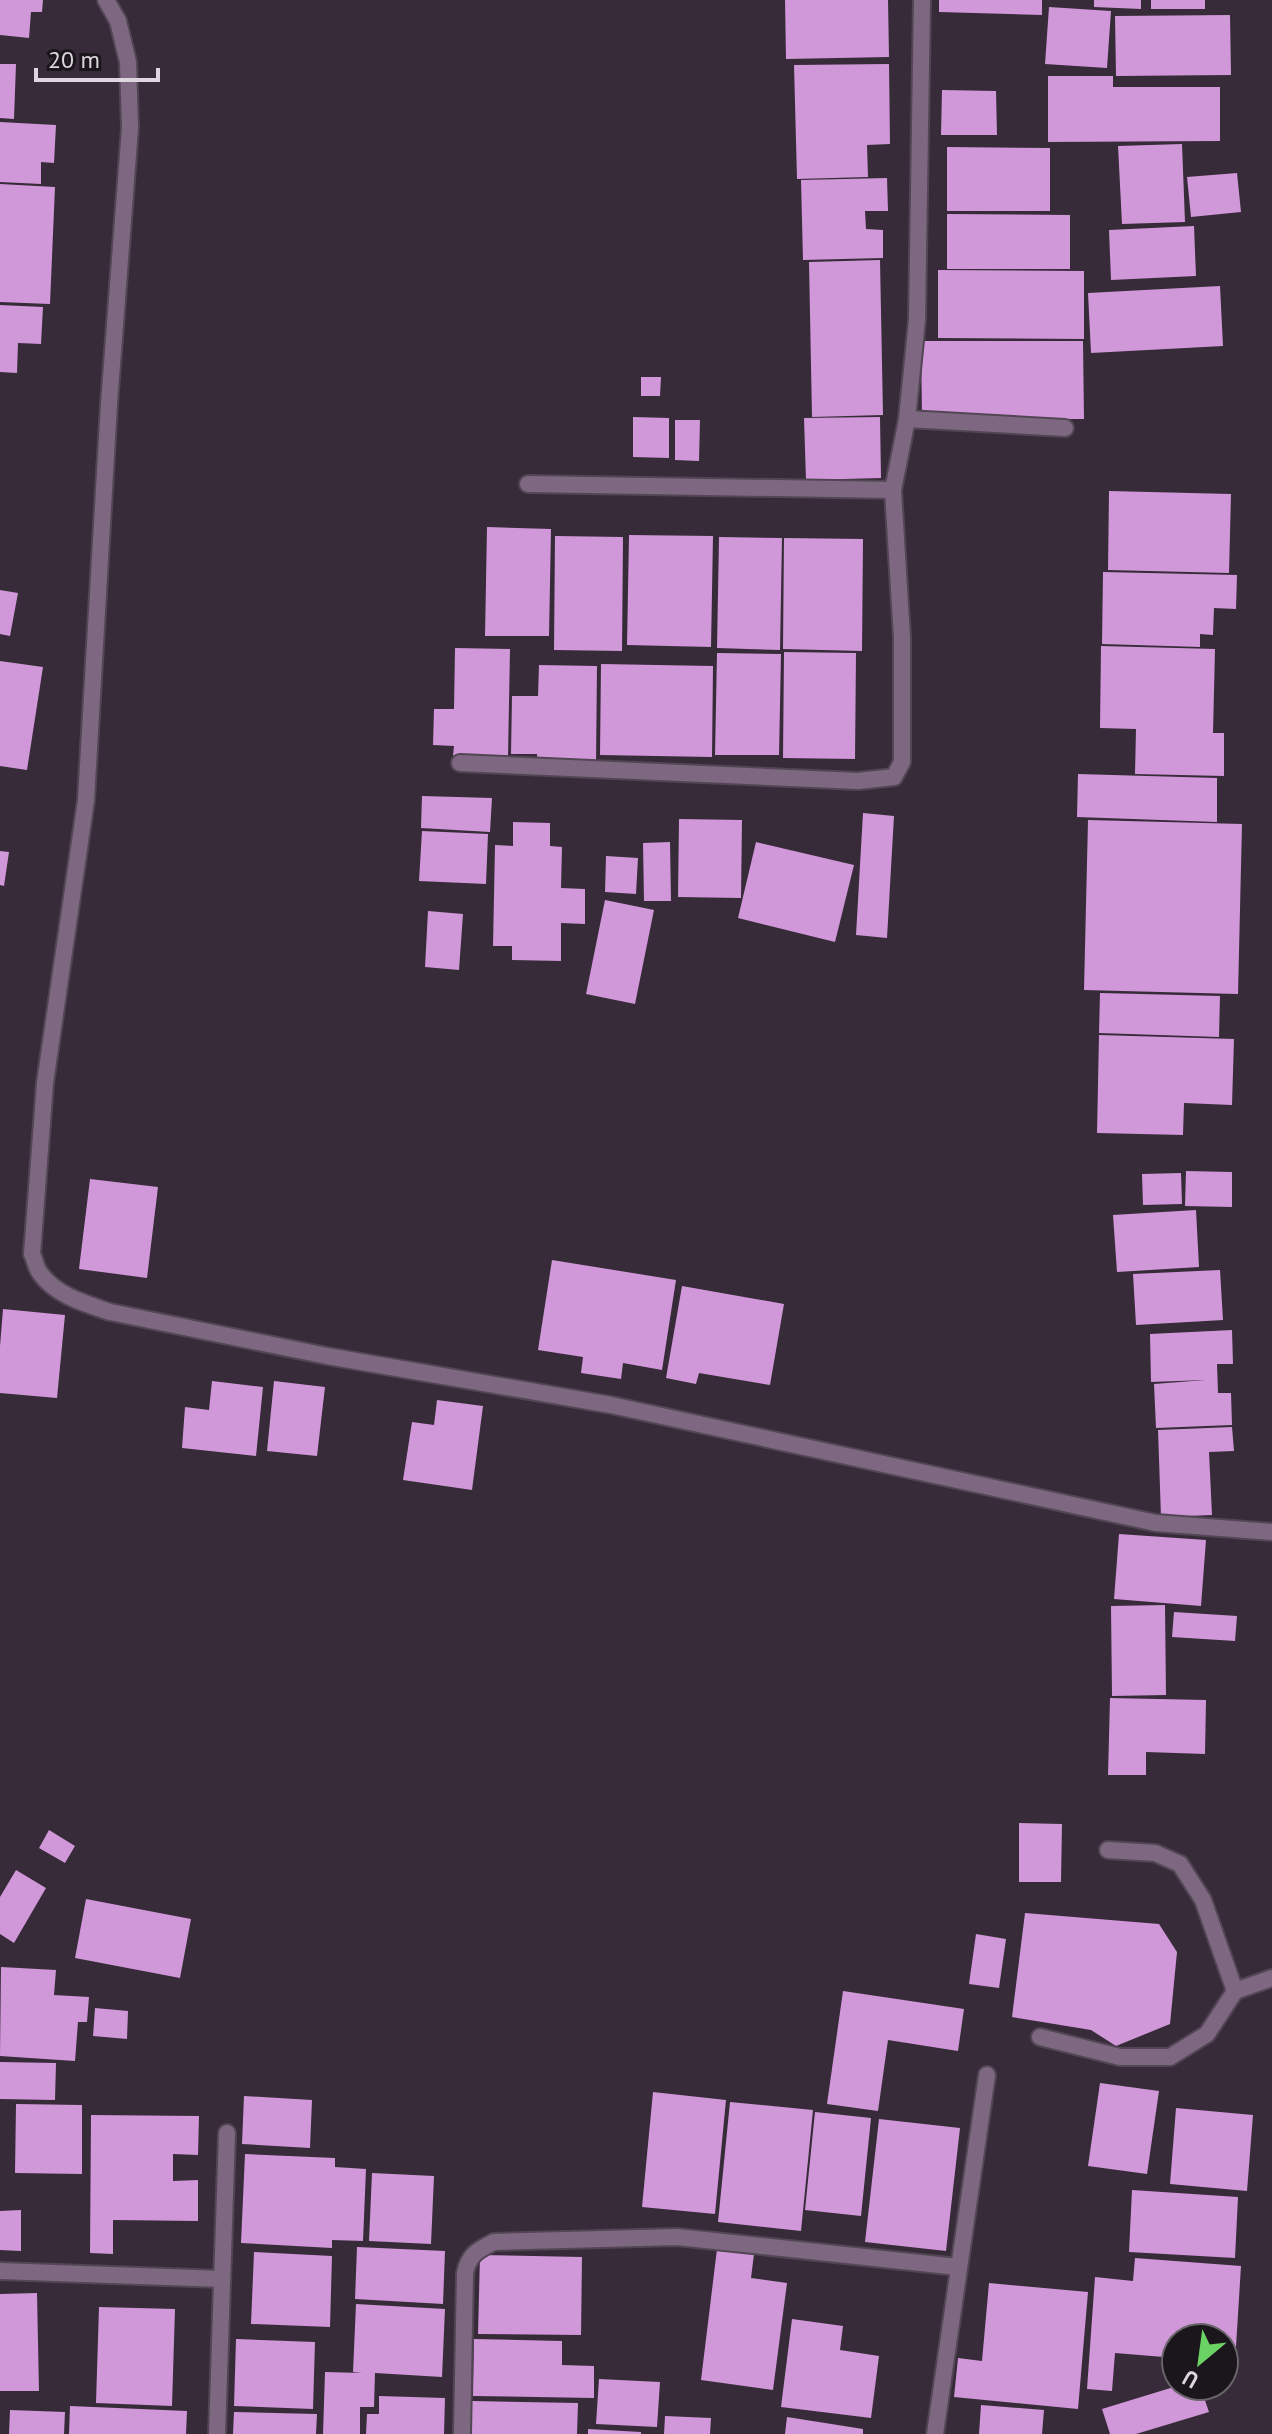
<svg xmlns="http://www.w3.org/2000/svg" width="1272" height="2434" font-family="'PT Sans',sans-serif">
  <rect width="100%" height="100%" fill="#372b39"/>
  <path fill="#d098d8" d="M0,0H43L42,12H31L29,38L0,35Z
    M785,0H888L889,57L786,59Z
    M939,0H1042V15L939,12Z
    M1094,0H1141V9L1094,7Z
    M1151,0H1205V9H1151Z
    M1049,7L1111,11L1107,68L1045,64Z
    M1230,15L1231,75L1116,76L1115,16Z
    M0,64H16L14,119L0,118Z
    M889,64L890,144L867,145L868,177L797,179L794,65Z
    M1048,76H1113V87H1220V141L1048,142Z
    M942,90L996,91L997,135H941Z
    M0,122L56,125L54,163L41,162V184L0,182Z
    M1182,144L1185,222L1122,224L1118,146Z
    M947,147L1050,148V211H947Z
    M1237,173L1241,212L1191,217L1187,177Z
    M887,178L888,211H865L866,229L883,230V258L803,260L801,180Z
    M0,184L55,187L50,304L0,302Z
    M947,214L1070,215V269H947Z
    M1194,226L1196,276L1111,280L1109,230Z
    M880,260L883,415L812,417L809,262Z
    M938,270L1084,271V339L938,338Z
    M1220,286L1223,346L1091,353L1088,293Z
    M0,305L43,307L41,344L18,343L17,373L0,372Z
    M921,341H1083L1084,419H922Z
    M641,377H661L660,396H641Z
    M633,417L669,418V458L633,457Z
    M880,417L881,478L806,480L804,418Z
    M675,420H700L699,461L675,460Z
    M1109,491L1231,494L1229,573L1108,570Z
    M487,527L551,529L549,636H485Z
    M629,535L713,536L711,647L627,645Z
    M555,536L623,537L622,651L554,650Z
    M719,537L782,538L780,650L717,648Z
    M784,538L863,539L862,651L783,649Z
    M1103,572L1237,575L1236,609L1214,608L1213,635L1200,634V647L1102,644Z
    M0,590L18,593L10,636L0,634Z
    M1101,646L1215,649L1213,733H1224V776L1135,774L1136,729L1100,728Z
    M455,648L510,649L508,757L453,756L454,746L433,745L434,709H454Z
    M784,652L856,653L855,759L783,758Z
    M717,653L781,654L779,755H715Z
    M0,661L43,667L27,770L0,766Z
    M601,664L713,666L712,757L600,755Z
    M539,665L597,666L596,764L537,763V754H511L512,696H538Z
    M1078,774L1217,778V822L1077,817Z
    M422,796L492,798L490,832L421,828Z
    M863,813L894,816L887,938L856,935Z
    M679,819L742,820L741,898L678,897Z
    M1088,820L1242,824L1238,994L1084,990Z
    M513,822L550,823V846L562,847L561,888L585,889V924L561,923V961L512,960V946H493L495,845L513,846Z
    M422,831L488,834L486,884L419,881Z
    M670,842L671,901H644L643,843Z
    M756,842L854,865L835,942L738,918Z
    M0,851L9,852L4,886L0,885Z
    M606,856L638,858L636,894L605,892Z
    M605,900L654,910L635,1004L586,994Z
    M428,911L463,914L459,970L425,967Z
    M1100,993L1220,996L1219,1037L1099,1033Z
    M1099,1035L1234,1039L1232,1105L1184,1103L1183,1135L1097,1133Z
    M1186,1171L1232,1172V1207L1185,1206Z
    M1181,1173L1182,1204L1143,1205L1142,1174Z
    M90,1179L158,1187L147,1278L79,1269Z
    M1196,1210L1199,1267L1117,1272L1113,1215Z
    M552,1260L676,1280L662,1370L623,1363L621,1379L581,1373L583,1357L538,1350Z
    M1220,1270L1223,1320L1136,1325L1133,1274Z
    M682,1286L784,1304L770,1385L699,1373L696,1384L666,1378Z
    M3,1309L65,1315L57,1398L0,1393V1346Z
    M1232,1330L1233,1364H1217L1218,1393H1231L1232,1425L1156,1428L1154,1384L1205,1380L1151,1382L1150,1334Z
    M212,1381L263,1387L256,1456L182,1448L185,1407L209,1410Z
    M274,1381L325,1387L317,1456L267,1451Z
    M437,1400L483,1406L472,1490L403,1480L412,1422L434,1425Z
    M1232,1427L1234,1451L1209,1452L1212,1515L1161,1517L1158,1430Z
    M1119,1534L1206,1540L1201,1606L1114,1599Z
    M1165,1605L1166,1695L1112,1696L1111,1606Z
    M1174,1612L1237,1616L1235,1641L1172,1637Z
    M1110,1698L1206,1700L1205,1754L1146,1752V1775H1108Z
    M1019,1823L1062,1824L1061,1882H1019Z
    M49,1830L75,1846L65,1863L39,1848Z
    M16,1870L46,1888L14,1943L0,1934V1897Z
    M86,1899L191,1919L180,1978L75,1958Z
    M1025,1913L1159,1924L1177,1952L1170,2024L1116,2046L1091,2030L1012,2017Z
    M976,1934L1006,1939L999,1988L969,1984Z
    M1,1967L56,1970L54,1995L89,1997L87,2022H78L75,2061L0,2056Z
    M843,1991L964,2009L958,2051L888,2040L878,2111L827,2104Z
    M95,2008L128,2011L127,2039L93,2036Z
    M0,2062L56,2063L55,2100L0,2099Z
    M1100,2083L1159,2091L1147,2174L1088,2166Z
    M653,2092L726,2100L715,2214L642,2207Z
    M244,2096L312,2100L310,2148L242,2144Z
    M730,2102L813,2110L801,2231L718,2222Z
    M16,2104L82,2105V2174L15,2173Z
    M1176,2108L1253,2115L1247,2191L1170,2184Z
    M815,2112L871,2118L861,2216L805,2210Z
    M91,2115L199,2116L198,2155L173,2154V2181L198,2180V2221L113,2220V2254L90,2253Z
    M879,2119L960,2128L946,2251L865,2242Z
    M245,2154L335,2158V2167L366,2169L363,2241L332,2240V2248L241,2243Z
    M372,2173L434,2176L431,2244L369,2241Z
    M1132,2190L1238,2197L1235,2258L1129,2252Z
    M21,2210V2251L0,2250V2211Z
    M357,2247L445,2251L443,2304L355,2299Z
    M717,2249L754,2254L751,2278L787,2283L773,2390L701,2380Z
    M254,2252L332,2256L330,2327L251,2324Z
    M480,2255L582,2257L581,2335L478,2334Z
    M1135,2258L1241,2266L1235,2363L1224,2362V2338H1176V2358L1115,2353L1112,2391L1087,2389L1095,2277L1133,2281Z
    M989,2283L1088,2292L1078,2409L954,2397L958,2358L982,2361Z
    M37,2293L39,2391H0V2294Z
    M356,2304L445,2309L442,2377L375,2373L374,2407H360V2434H323L325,2372L362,2373L353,2372Z
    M99,2307L175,2309L172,2406L96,2403Z
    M792,2319L843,2326L840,2350L879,2356L871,2418L781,2407Z
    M236,2339L315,2342L313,2409L234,2406Z
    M474,2339L562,2341V2365L594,2366V2398L473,2396Z
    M599,2379L660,2382L657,2427L596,2424Z
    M1177,2386H1200L1209,2412L1136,2434H1110L1102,2409Z
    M379,2396L445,2398L444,2434H366L367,2414H379Z
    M472,2401L578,2403L577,2434H472Z
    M981,2405L1044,2410L1042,2434H979Z
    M70,2406L187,2411L186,2434H69Z
    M10,2410L65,2412L64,2434H9Z
    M234,2412L317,2414L316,2434H233Z
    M665,2416L711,2418L710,2434H664Z
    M787,2417L863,2429V2434H785Z
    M588,2429L641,2432V2434H588Z"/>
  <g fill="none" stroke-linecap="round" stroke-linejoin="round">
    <defs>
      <path id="lane" d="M1108,1850L1155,1853L1180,1864L1203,1900L1235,1991
        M1040,2037L1120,2057H1170L1207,2034L1235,1991L1272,1978"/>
      <path id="street" d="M106,0L118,21L128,62L130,128L109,404L86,800L45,1083L32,1254C35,1260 36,1268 40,1273C55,1295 86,1304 110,1312L327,1356L611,1405L1156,1523L1272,1532
        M907,419L1065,428
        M893,490L907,419L917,320L922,0
        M460,763L858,781L894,777L902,762V638L893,490L528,484
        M0,2271L222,2279
        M217,2434L227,2133
        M462,2434L465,2273C469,2254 478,2250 494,2242L677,2237L958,2267
        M935,2434L987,2075"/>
    </defs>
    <use href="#lane" stroke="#524654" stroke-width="20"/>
    <use href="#street" stroke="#524654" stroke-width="20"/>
    <use href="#lane" stroke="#7e6781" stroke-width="16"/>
    <use href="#street" stroke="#7e6781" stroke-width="16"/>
  </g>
  <g transform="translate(1200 2362) rotate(209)"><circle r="38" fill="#1b161c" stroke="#69636a" stroke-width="2"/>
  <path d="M0-6L14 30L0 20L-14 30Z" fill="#6bd363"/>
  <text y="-12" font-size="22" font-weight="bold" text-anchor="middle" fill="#ded6df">U</text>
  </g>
  <path d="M36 68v12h122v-12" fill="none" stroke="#ded6df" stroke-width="4"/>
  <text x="48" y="68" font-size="24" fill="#ded6df" stroke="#1b161c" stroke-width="6" paint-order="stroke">20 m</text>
</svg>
